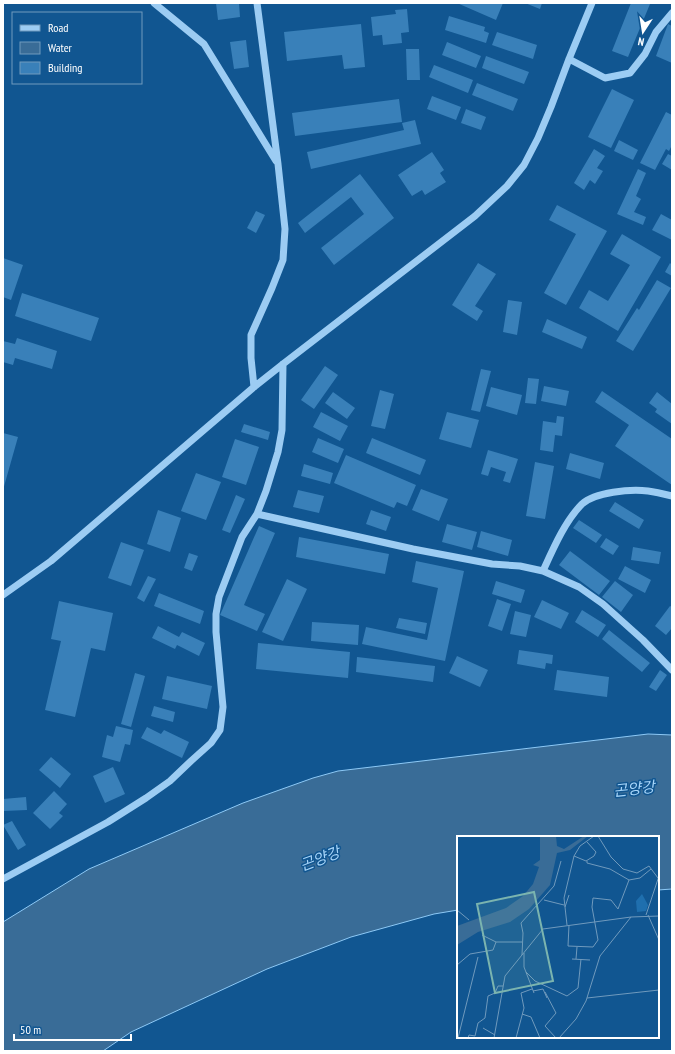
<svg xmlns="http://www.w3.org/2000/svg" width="675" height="1054" font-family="'PT Sans Narrow','Noto Sans KR',sans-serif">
  <rect width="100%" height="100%" fill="#115691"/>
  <path fill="#396c97" stroke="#8dc9f6" d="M648,734L672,735V889L658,890V837H458V910L434,914L351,937L267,969L131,1032L103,1051H3V922L89,869L243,803L313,778L338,771Z"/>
  <path fill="#3980b9" d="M216,3H239L240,17L218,20Z
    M457,3H503L496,20Z
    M525,3H542L540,9Z
    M631,3L650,4L628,57L612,51Z
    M407,9L409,32L401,33L402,43L383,45L382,35L373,36L371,17L396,14L395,10Z
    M449,16L485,27L484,31L489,33L486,43L445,30Z
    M361,24L365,67L344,69L342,55L287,61L284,32Z
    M668,24L672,26V63L656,56Z
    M497,32L537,45L533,59L492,45Z
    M246,40L249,67L234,69L230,42Z
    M447,42L481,56L476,68L442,55Z
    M406,49H419L420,80H407Z
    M486,56L529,72L524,84L482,68Z
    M434,65L473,80L468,93L429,77Z
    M477,83L518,99L513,111L472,95Z
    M612,89L634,100L611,148L588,137Z
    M432,96L461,107L456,120L427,109Z
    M399,99L402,122L295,136L292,113Z
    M466,109L486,117L481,130L461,123Z
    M666,112L672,115V145L669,151L666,149L655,170L640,163Z
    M415,120L421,144L311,169L307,152L404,130L402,123Z
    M619,140L638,150L633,160L614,151Z
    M594,149L605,156L597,168L603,171L595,184L590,180L584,190L574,183Z
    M432,152L444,170L440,173L446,182L425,195L422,190L412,196L398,175Z
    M668,154L672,156V170L662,164Z
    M638,169L646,173L636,196L641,199L634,212L646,217L643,225L617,214Z
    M360,174L394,218L334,265L321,248L364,214L351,197L305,233L298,223Z
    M557,205L607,231L566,305L544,293L576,234L549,220Z
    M256,211L265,215L256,233L247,228Z
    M661,214L672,220V240L652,230Z
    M622,234L661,257L618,331L579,308L589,290L608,301L630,265L610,254Z
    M3,258L23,265L11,300L3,297Z
    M478,263L496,274L475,306L483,311L477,321L452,305Z
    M670,263L672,265V276L665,272Z
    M657,280L671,288L633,351L616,341L637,308L639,310Z
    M22,293L99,318L91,341L15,316Z
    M508,300L522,302L517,335L503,332Z
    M547,319L587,337L582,349L542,332Z
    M17,338L57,351L52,369L15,358L13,365L3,362V341L15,344Z
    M325,366L338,375L314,409L301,400Z
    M481,369L491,371L480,412L471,410Z
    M528,378L539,379L536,404L525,403Z
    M544,386L569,391L566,406L541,401Z
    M491,387L522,395L517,415L486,406Z
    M380,390L394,394L385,429L371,426Z
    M602,391L672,439V485L615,446L629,425L595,402Z
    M333,392L355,408L347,419L325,403Z
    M657,392L672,404V424L655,412L657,409L649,403Z
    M321,412L348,426L340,441L313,427Z
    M447,412L479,420L471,448L439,439Z
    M557,416L564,417L562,436L555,435L553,452L540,450L543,421L556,423Z
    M244,424L270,432L268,440L241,432Z
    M3,433L18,437L3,490Z
    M318,438L344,449L338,463L312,452Z
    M372,438L426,460L420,475L366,453Z
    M235,439L259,447L246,485L222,477Z
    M488,450L518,459L510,483L503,481L506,472L491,467L488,476L481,474Z
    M570,453L604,463L600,479L566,469Z
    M346,455L416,485L407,506L397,502L394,508L334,483Z
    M535,462L554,466L545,519L526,516Z
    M304,464L333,473L330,484L301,476Z
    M196,473L221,482L206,520L181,511Z
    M421,489L448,499L439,521L412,510Z
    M298,490L324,496L319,513L293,507Z
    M236,495L245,499L230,533L222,530Z
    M615,502L644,520L639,529L609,511Z
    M158,510L181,518L170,552L147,544Z
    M371,510L391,517L386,531L366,524Z
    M579,520L602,535L596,543L573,528Z
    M447,524L477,532L472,550L442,542Z
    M259,526L275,533L244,605L265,614L257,631L220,615Z
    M481,531L512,540L508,556L477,547Z
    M299,537L389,554L385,574L296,557Z
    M606,538L619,546L613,555L600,547Z
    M121,542L144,550L131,586L108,578Z
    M633,547L661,552L659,564L631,560Z
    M570,551L610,581L599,595L559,565Z
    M189,553L198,556L192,571L184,568Z
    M416,561L464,571L445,661L362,644L366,627L427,640L438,588L412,582Z
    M625,566L651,580L645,593L618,579Z
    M148,576L156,579L144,602L137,598Z
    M287,579L307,589L283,641L262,632Z
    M496,581L525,590L521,603L492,594Z
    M615,581L633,595L621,612L602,597Z
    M159,593L204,611L200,624L154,606Z
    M497,599L511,604L502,631L488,626Z
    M542,600L569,613L561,629L534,617Z
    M59,601L113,613L105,651L91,648L75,717L45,710L61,641L51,639Z
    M670,606L672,607V628L666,635L655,626Z
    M582,610L606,625L598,637L575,622Z
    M515,611L531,615L526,637L510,634Z
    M399,618L427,623L425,634L396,628Z
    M312,622L359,625L358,645L311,641Z
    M158,626L179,637L182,632L205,643L199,656L177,645L175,649L152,638Z
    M609,630L650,663L642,672L602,639Z
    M258,643L350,652L348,678L256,669Z
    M519,650L553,655L552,664L546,663L545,669L517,664Z
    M457,656L488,670L480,687L449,673Z
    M357,657L435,666L433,682L356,672Z
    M557,670L609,677L607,697L554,690Z
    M660,670L667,675L656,691L649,687Z
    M135,673L145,676L131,727L121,724Z
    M167,676L212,686L207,709L162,699Z
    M154,706L175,712L173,722L151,716Z
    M116,726L133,730L130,745L125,744L120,762L102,757L107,735L113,737Z
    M147,727L161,734L164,730L189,742L182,758L141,738Z
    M51,757L71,774L60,788L39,770Z
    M113,767L125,794L105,803L93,776Z
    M54,791L67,804L59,813L63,816L50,829L33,813Z
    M26,797L27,810L3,811V799Z
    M12,821L26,845L18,850L3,825Z"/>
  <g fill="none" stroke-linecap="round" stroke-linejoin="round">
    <path stroke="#9cccf3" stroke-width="7" d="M154,3L204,44L276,161
      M569,59L605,78L630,73L645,54L656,32L672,13
      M254,387L251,358V335L272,288L283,260L285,229L278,164L257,3
      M257,514L413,549L492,564L520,566L543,571L579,587L603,604L643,640L672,670
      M543,571C553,549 565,521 582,504C595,492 630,489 648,491C656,492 664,494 672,496
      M3,595L51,561L254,387L283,364L475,216L507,186L524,165L538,138L551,107L569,59L592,3
      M3,879L108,822L146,798L170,781L191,761L211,743L220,730L223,707L216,632V614L219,597L242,537L257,514L266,491L278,452L282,430L283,364"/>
  </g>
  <g text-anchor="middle" stroke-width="3" stroke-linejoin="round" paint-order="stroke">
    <g font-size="15" font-style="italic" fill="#a8d6fa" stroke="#115691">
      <text transform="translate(634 789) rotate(-6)" y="5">곤양강</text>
      <text transform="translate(320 859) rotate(-21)" y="5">곤양강</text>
    </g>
  </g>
  <g transform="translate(457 836)">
    <rect width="202" height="202" fill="#115691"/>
    <path d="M185,58L191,69L189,75L180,76L179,65Z" fill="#1f6fae"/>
    <path d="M83,0H99L100,10L107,13L127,0H131L113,14L100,17L93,49L72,73L53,86L21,96L0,109V90L49,72L66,60L76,48L82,31L76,29L83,24Z" fill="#396c97"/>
    <path fill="none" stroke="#709abd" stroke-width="1" d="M141,0L154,21L166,33L180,37L192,30L201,42M117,20L129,25L137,20L139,16L130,6M130,25V27L153,33L172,44L161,73L154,64L136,62M172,44L183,42L194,33M87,64L107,69M108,71L112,59M0,74L12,84M189,79L202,40M191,79L202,104M110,89L107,62L117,20L123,10L137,0M112,89L111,110L136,111L141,104L135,71L136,62M25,99L39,106H65M67,117V131L77,157M65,119L66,97L64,87L97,50L104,25M115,123L133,124M119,123L120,111M0,129L13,118L36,114L39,106M69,136L78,145L110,160L121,152L124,123M76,155L86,153L90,162M88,156L99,177L88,190L99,202M130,162L202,154M65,178L74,181L83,202M26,192L38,199M1,202L21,121M11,202L12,199L18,200L21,187L28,182L31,160L38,157L41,150H46M37,202L48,140L86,93L174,81L202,80M59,202L67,172L64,157L75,153M102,202L119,183L129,165L143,120L174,81"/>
    <path fill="#7bb4af" fill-opacity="0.15" stroke="#7bb4af" stroke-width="2" d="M77,56L96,145L38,157L20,68Z"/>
    <rect width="202" height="202" fill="none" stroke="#fff" stroke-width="2"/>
  </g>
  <rect width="675" height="1054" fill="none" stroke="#ffffff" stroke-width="8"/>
  <rect x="12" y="12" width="130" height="72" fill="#115691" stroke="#709abd"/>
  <rect x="20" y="25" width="20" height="6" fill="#9cccf3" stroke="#709abd"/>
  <text x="48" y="32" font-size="12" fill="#ffffff">Road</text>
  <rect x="20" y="42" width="20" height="12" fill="#396c97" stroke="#709abd"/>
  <text x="48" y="52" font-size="12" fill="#ffffff">Water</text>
  <rect x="20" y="62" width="20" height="12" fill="#3980b9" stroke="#709abd"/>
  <text x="48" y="72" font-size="12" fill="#ffffff">Building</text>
  <g transform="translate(643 32) rotate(192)" stroke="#115691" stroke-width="3" paint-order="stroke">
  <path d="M0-3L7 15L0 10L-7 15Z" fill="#ffffff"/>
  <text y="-6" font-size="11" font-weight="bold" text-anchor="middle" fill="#ffffff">N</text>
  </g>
  <path d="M14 1034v6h117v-6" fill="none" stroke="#ffffff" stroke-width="2"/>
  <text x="20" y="1034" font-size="12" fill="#ffffff" stroke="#115691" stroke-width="3" paint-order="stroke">50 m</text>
</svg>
